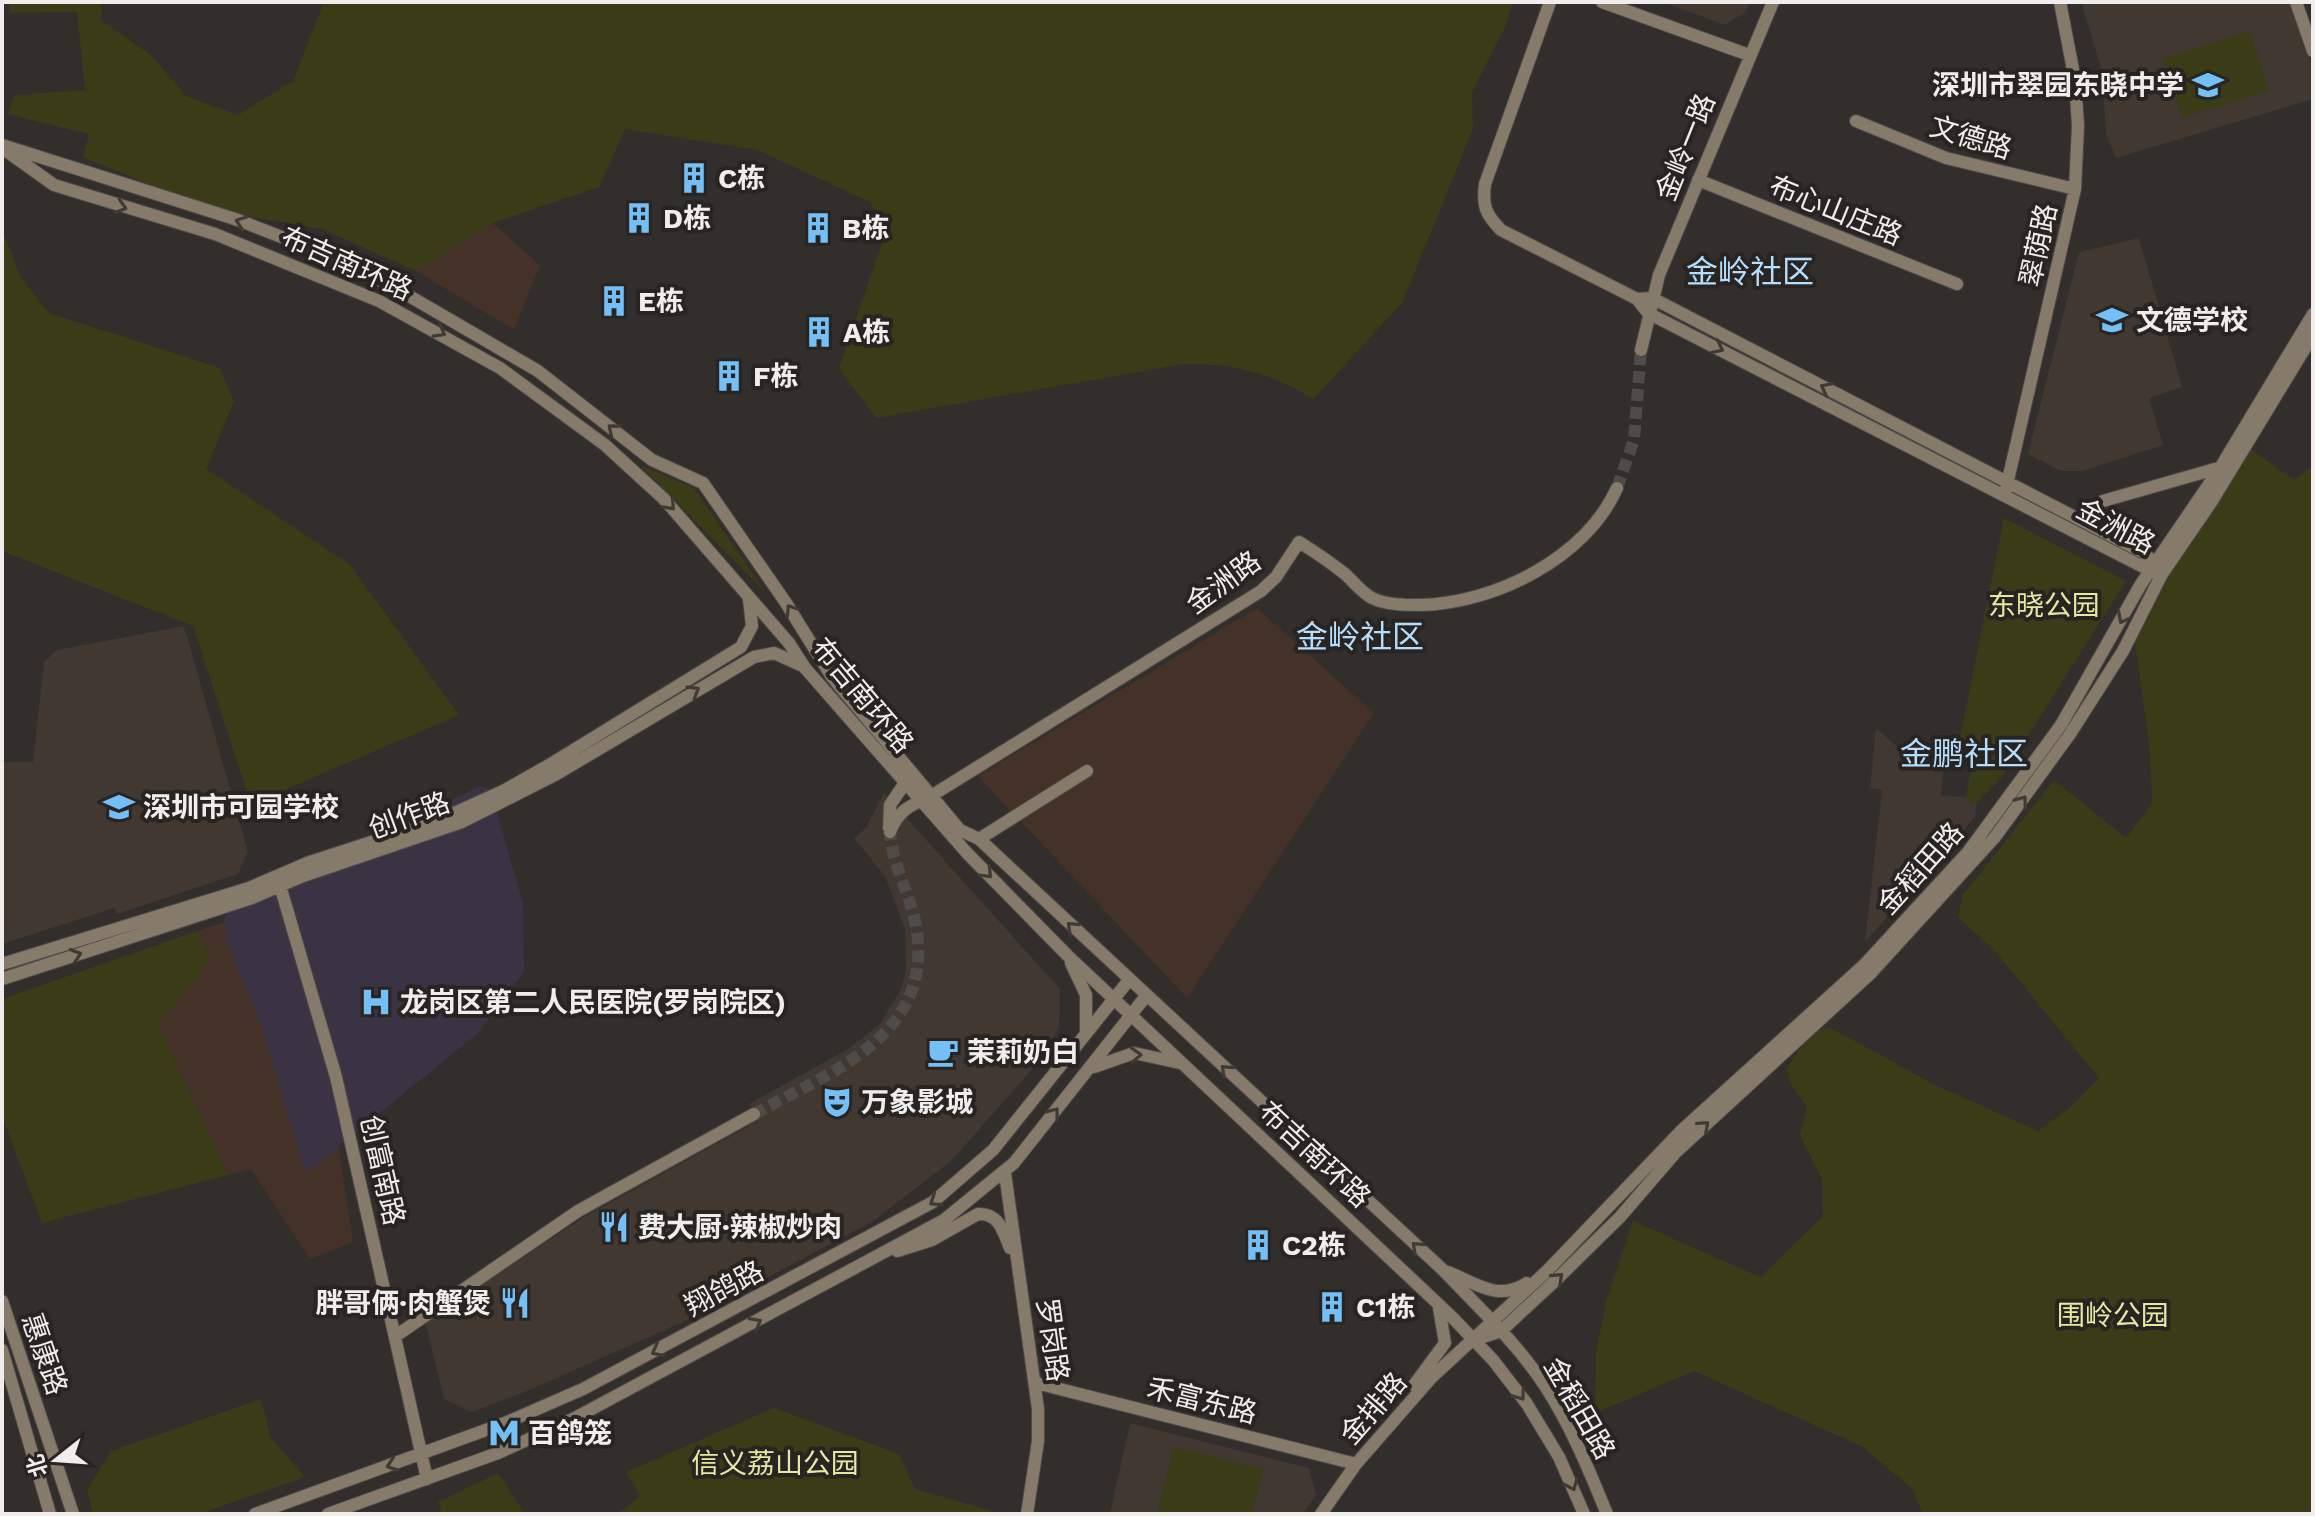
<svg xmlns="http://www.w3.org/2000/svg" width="2315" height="1516" font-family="'Work Sans','Noto Sans SC',sans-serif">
  <rect width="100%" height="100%" fill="#322e2c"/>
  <path fill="#413832" d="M1663,2H1751L1744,13L1725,25Z
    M2081,2H2291L2313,69V99L2116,158L2106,134L2102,71Z
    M2139,238L2182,387L2149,398L2163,445L2083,471H2061L2028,454L2079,252Z
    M184,626L248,852L238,874L117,914L114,908L2,944V762H33L44,662L57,650Z
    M1876,728L1902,751L1945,756L1941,795L1977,799L1975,817L1865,942L1882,790L1870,788Z
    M884,793L1060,989L1059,1029L1028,1074L951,1161L872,1222L687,1320L527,1391L472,1412L444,1399L425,1321L586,1216L758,1121L749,1104L848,1049L880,1024L901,989L906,969L905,929L885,876L854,838L865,829Z
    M1130,1423L1309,1468L1316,1495L1303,1514H1110Z"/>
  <path fill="#443229" d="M492,223L540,265L514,330L416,271Z
    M1257,608L1374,713L1187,998L978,776Z
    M241,917L329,1083L353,1242L310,1259L251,1169L228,1175L158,1025L211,960L197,931Z"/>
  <path fill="#3a3343" d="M479,786L490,789L523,903L524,972L477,1034L306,1173L263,1032L228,943L224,920L230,908L375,841Z"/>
  <path fill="#3a3c18" d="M9,2H101V20L152,56L186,96L238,115L293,81L324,2H1513L1505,27L1472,92L1473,129L1402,303L1313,399C1275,373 1229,363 1184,364L876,418L839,369L886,231L870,202L757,150L625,129L599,187L492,223L416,271L322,229L211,210L83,157L89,134L8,114L14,95L85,90L77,12L10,13Z
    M2250,31L2269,90L2182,118L2163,58Z
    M2,229L21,278L49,313L220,368L234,401L206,469L350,565L459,715L251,804L193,626L2,551Z
    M2246,446L2294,480L2313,466V1514H1923L1912,1489L1863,1447L1694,1371L1595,1413L1596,1354L1606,1302L1633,1221L1760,1277L1823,1216L1822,1179L1800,1135L1807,1107L1790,1083L1787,1068L1813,1030L1831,1028L1935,1085L2038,1131L2071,1107L2099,1078L1995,951L1958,917L1962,896L2054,780L2126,838L2152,803L2150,750L2135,643L2188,539Z
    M640,465L694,488L766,593Z
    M2004,518L2126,581L2002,777L1973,806L1966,796L1974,752L1959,743Z
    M197,931L211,960L158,1025L228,1175L42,1223L2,1116V999Z
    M261,1399L271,1438L305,1477L199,1514H93L87,1490L111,1451Z
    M774,1408L899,1454L915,1489L1003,1514H617L640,1496L626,1472Z
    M1174,1447L1263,1469L1252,1514L1157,1512Z
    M498,1473L525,1514H442L438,1502Z"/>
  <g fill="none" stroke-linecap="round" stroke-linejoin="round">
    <path stroke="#4e4b49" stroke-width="12" stroke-dasharray="12 6" stroke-linecap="butt" d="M1617,488L1634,440L1641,350
      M754,1114C832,1071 935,1036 916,926C910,893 892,865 890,832"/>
    <defs>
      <path id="minor" d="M1550,2L1485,184C1482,206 1486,215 1501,230L1637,299L1652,298L2144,553L2159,568
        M1602,2L1749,55
        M2296,2L2313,51
        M1856,121L1946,158L2075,189
        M2,145L238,220L325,254L392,286L538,371L652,460L703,483L786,603L832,677L960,830L979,839L1443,1270C1478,1307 1517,1343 1545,1386C1571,1426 1589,1470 1607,1514
        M5,150L54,185L215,234L379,301L500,368L605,445L664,499L789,643L805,668L967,853L1067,955L1451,1316L1493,1360L1527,1404L1559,1457L1584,1514
        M1698,180L1957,284
        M1637,299L1648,313L2155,573
        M1641,350L1659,275L1773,2
        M2006,489L2075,189L2078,126L2075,80L2060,2
        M2103,501L2222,467
        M889,828L890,805L905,783
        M890,832C898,810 911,805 931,796L1261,591L1276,577L1299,542C1315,552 1330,562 1345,574C1353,581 1362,593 1372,598C1386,605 1406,605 1421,605C1495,603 1586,558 1617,488
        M979,839L1087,771
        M279,882L336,1077L427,1479
        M1071,963L1086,995V1033
        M2,964L249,888L307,863L439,820L503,791L549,765L741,647L752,626L749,599
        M2,979L252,898L303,876L462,822L555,775L754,657L774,653L803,666
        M1094,1067L1134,1053L1180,1063
        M1005,1173L1038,1409V1441L1027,1514
        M897,1251L932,1240L978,1214C999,1213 1003,1231 1010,1248
        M1448,1272C1476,1283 1497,1302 1527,1283
        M2,1301L73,1514
        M397,1335L578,1211L754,1114
        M1477,1339L1501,1331L1558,1278L1620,1217L1676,1152L1871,973L1995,837L2070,734L2123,651L2162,574L2212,501L2313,335
        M2,1350L50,1514
        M1036,1383L1356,1464
        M1414,1385L1445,1343L1439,1308
        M255,1514L505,1423L583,1389L933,1202L993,1150L1129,980
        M328,1514L498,1453L573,1419L944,1220L1014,1163L1146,996
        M1321,1514L1356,1464L1432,1377L1547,1271L1682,1130L1864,965L1968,852L2061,725L2141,584L2220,468L2313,314"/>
    </defs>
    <use href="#minor" stroke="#4d4947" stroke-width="14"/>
    <use href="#minor" stroke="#867b6a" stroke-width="12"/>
  </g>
  <defs><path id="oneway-chevron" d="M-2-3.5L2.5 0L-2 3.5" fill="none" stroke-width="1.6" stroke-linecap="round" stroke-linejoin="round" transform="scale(2)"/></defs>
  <g stroke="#403a34">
    <use href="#oneway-chevron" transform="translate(121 207) rotate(17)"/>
    <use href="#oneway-chevron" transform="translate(241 222) rotate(-160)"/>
    <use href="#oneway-chevron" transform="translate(440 332) rotate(30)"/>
    <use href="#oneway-chevron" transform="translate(1718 348) rotate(26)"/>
    <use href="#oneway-chevron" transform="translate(1826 388) rotate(-153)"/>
    <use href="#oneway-chevron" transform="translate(613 429) rotate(-140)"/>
    <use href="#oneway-chevron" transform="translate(670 505) rotate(47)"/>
    <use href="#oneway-chevron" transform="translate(791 610) rotate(-123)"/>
    <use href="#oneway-chevron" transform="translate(2123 618) rotate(117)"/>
    <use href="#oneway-chevron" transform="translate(694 691) rotate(-31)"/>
    <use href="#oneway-chevron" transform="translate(2022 801) rotate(-54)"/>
    <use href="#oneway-chevron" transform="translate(987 873) rotate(46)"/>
    <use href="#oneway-chevron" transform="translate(1072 927) rotate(-137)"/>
    <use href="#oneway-chevron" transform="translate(76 955) rotate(-18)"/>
    <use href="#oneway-chevron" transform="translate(1136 1055) rotate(-2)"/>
    <use href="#oneway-chevron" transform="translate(1226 1070) rotate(-137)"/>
    <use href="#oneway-chevron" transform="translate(1054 1113) rotate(-52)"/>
    <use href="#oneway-chevron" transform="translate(1704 1126) rotate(-42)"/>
    <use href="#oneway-chevron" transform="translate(935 1201) rotate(146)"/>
    <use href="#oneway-chevron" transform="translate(1417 1247) rotate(-137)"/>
    <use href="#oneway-chevron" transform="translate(1558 1278) rotate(-43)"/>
    <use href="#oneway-chevron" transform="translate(756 1323) rotate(-28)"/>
    <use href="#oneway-chevron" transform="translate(657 1351) rotate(152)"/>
    <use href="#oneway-chevron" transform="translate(1520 1395) rotate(54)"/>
    <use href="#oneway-chevron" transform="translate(392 1465) rotate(161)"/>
    <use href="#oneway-chevron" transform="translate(1572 1485) rotate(67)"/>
  </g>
  <defs>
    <symbol id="school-bare" viewBox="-9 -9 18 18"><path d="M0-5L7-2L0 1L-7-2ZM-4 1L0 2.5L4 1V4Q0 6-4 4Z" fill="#74c0f6" stroke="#282422" stroke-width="2.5" paint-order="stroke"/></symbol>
    <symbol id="building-bare" viewBox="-9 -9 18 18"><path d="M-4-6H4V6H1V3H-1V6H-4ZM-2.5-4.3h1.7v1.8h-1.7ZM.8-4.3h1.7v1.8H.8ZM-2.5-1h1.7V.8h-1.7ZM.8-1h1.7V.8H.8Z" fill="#74c0f6" stroke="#282422" stroke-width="2.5" paint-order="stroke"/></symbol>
    <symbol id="hospital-bare" viewBox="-9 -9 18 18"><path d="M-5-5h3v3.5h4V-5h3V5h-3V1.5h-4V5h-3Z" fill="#74c0f6" stroke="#282422" stroke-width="2.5" paint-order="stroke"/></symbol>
    <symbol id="cafe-bare" viewBox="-9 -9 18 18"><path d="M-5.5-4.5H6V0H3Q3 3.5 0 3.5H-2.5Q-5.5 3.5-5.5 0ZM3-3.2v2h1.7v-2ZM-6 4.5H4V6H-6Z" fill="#74c0f6" stroke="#282422" stroke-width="2.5" paint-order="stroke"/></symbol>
    <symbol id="theatre-bare" viewBox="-9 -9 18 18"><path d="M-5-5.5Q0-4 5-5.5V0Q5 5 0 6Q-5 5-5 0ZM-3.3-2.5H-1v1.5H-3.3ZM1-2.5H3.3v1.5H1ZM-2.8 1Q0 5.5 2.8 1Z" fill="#74c0f6" stroke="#282422" stroke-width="2.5" paint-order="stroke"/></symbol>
    <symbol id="restaurant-bare" viewBox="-9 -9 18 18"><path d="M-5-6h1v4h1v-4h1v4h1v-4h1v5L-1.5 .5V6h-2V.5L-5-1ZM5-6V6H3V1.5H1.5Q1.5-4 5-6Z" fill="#74c0f6" stroke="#282422" stroke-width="2.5" paint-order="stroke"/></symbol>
    <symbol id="metro-bare" viewBox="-9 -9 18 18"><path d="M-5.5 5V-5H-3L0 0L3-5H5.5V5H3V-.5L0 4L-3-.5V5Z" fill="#74c0f6" stroke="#282422" stroke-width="2.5" paint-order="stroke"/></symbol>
  </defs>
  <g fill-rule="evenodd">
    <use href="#school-bare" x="2186" y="63" width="44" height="44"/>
    <use href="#building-bare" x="672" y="156" width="44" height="44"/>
    <use href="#building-bare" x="617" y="196" width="44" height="44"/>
    <use href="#building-bare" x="796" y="206" width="44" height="44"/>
    <use href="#building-bare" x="592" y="279" width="44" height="44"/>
    <use href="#school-bare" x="2090" y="298" width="44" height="44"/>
    <use href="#building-bare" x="797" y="310" width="44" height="44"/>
    <use href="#building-bare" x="707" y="354" width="44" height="44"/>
    <use href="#school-bare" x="97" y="785" width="44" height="44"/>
    <use href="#hospital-bare" x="354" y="980" width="44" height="44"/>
    <use href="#cafe-bare" x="921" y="1030" width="44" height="44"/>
    <use href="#theatre-bare" x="815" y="1080" width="44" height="44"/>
    <use href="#restaurant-bare" x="592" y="1205" width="44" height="44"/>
    <use href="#building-bare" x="1236" y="1223" width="44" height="44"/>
    <use href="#restaurant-bare" x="493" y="1281" width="44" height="44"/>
    <use href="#building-bare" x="1310" y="1285" width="44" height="44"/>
    <use href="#metro-bare" x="482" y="1411" width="44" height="44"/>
  </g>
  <g text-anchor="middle" stroke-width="8" stroke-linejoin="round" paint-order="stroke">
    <g font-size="28" font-weight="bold" fill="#f0eeec" stroke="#282422" text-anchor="start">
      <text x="2184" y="95" text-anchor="end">深圳市翠园东晓中学</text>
      <text x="718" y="188">C栋</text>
      <text x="663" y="228">D栋</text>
      <text x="842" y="238">B栋</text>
      <text x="638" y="311">E栋</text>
      <text x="2136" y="330">文德学校</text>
      <text x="843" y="342">A栋</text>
      <text x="753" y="386">F栋</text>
      <text x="143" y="817">深圳市可园学校</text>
      <text x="400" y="1012">龙岗区第二人民医院(罗岗院区)</text>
      <text x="967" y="1062">茉莉奶白</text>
      <text x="861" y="1112">万象影城</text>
      <text x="638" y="1237">费大厨·辣椒炒肉</text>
      <text x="1282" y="1255">C2栋</text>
      <text x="491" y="1313" text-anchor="end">胖哥俩·肉蟹煲</text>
      <text x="1356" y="1317">C1栋</text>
      <text x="528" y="1443">百鸽笼</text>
    </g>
    <g font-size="28" fill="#f0eeec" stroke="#282422">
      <text transform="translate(1971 137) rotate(17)" y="10">文德路</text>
      <text transform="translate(1685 147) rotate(-68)" y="10">金岭一路</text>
      <text transform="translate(1836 210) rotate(22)" y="10">布心山庄路</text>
      <text transform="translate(2038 245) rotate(-78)" y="10">翠荫路</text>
      <text transform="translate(347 263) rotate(24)" y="10">布吉南环路</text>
      <text transform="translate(2116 526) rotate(28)" y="10">金洲路</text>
      <text transform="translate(1223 582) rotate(-36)" y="10">金洲路</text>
      <text transform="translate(863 695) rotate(50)" y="10">布吉南环路</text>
      <text transform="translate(409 815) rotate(-20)" y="10">创作路</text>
      <text transform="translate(1920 868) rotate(-48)" y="10">金稻田路</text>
      <text transform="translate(1315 1154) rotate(43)" y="10">布吉南环路</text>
      <text transform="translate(383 1170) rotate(77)" y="10">创富南路</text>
      <text transform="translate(724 1288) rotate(-28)" y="10">翔鸽路</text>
      <text transform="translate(1053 1340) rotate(82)" y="10">罗岗路</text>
      <text transform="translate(45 1354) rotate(71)" y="10">惠康路</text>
      <text transform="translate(1202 1400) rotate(14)" y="10">禾富东路</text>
      <text transform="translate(1373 1408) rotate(-49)" y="10">金排路</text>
      <text transform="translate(1580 1408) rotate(60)" y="10">金稻田路</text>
    </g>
    <g font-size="28" fill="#e3eaa1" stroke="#282422">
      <text x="2044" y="615">东晓公园</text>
      <text x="2113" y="1325">围岭公园</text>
      <text x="775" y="1473">信义荔山公园</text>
    </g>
    <g font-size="32" fill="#b5ddfc" stroke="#282422">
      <text x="1750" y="283">金岭社区</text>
      <text x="1360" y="648">金岭社区</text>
      <text x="1964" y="765">金鹏社区</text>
    </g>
  </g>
  <rect width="2315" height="1516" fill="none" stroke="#f0eeec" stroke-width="8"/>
  <g transform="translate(56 1460) rotate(253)" stroke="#282422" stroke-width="6" paint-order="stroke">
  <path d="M0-6L14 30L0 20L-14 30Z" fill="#f0eeec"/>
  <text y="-12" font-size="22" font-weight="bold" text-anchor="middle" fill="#f0eeec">北</text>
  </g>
</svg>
